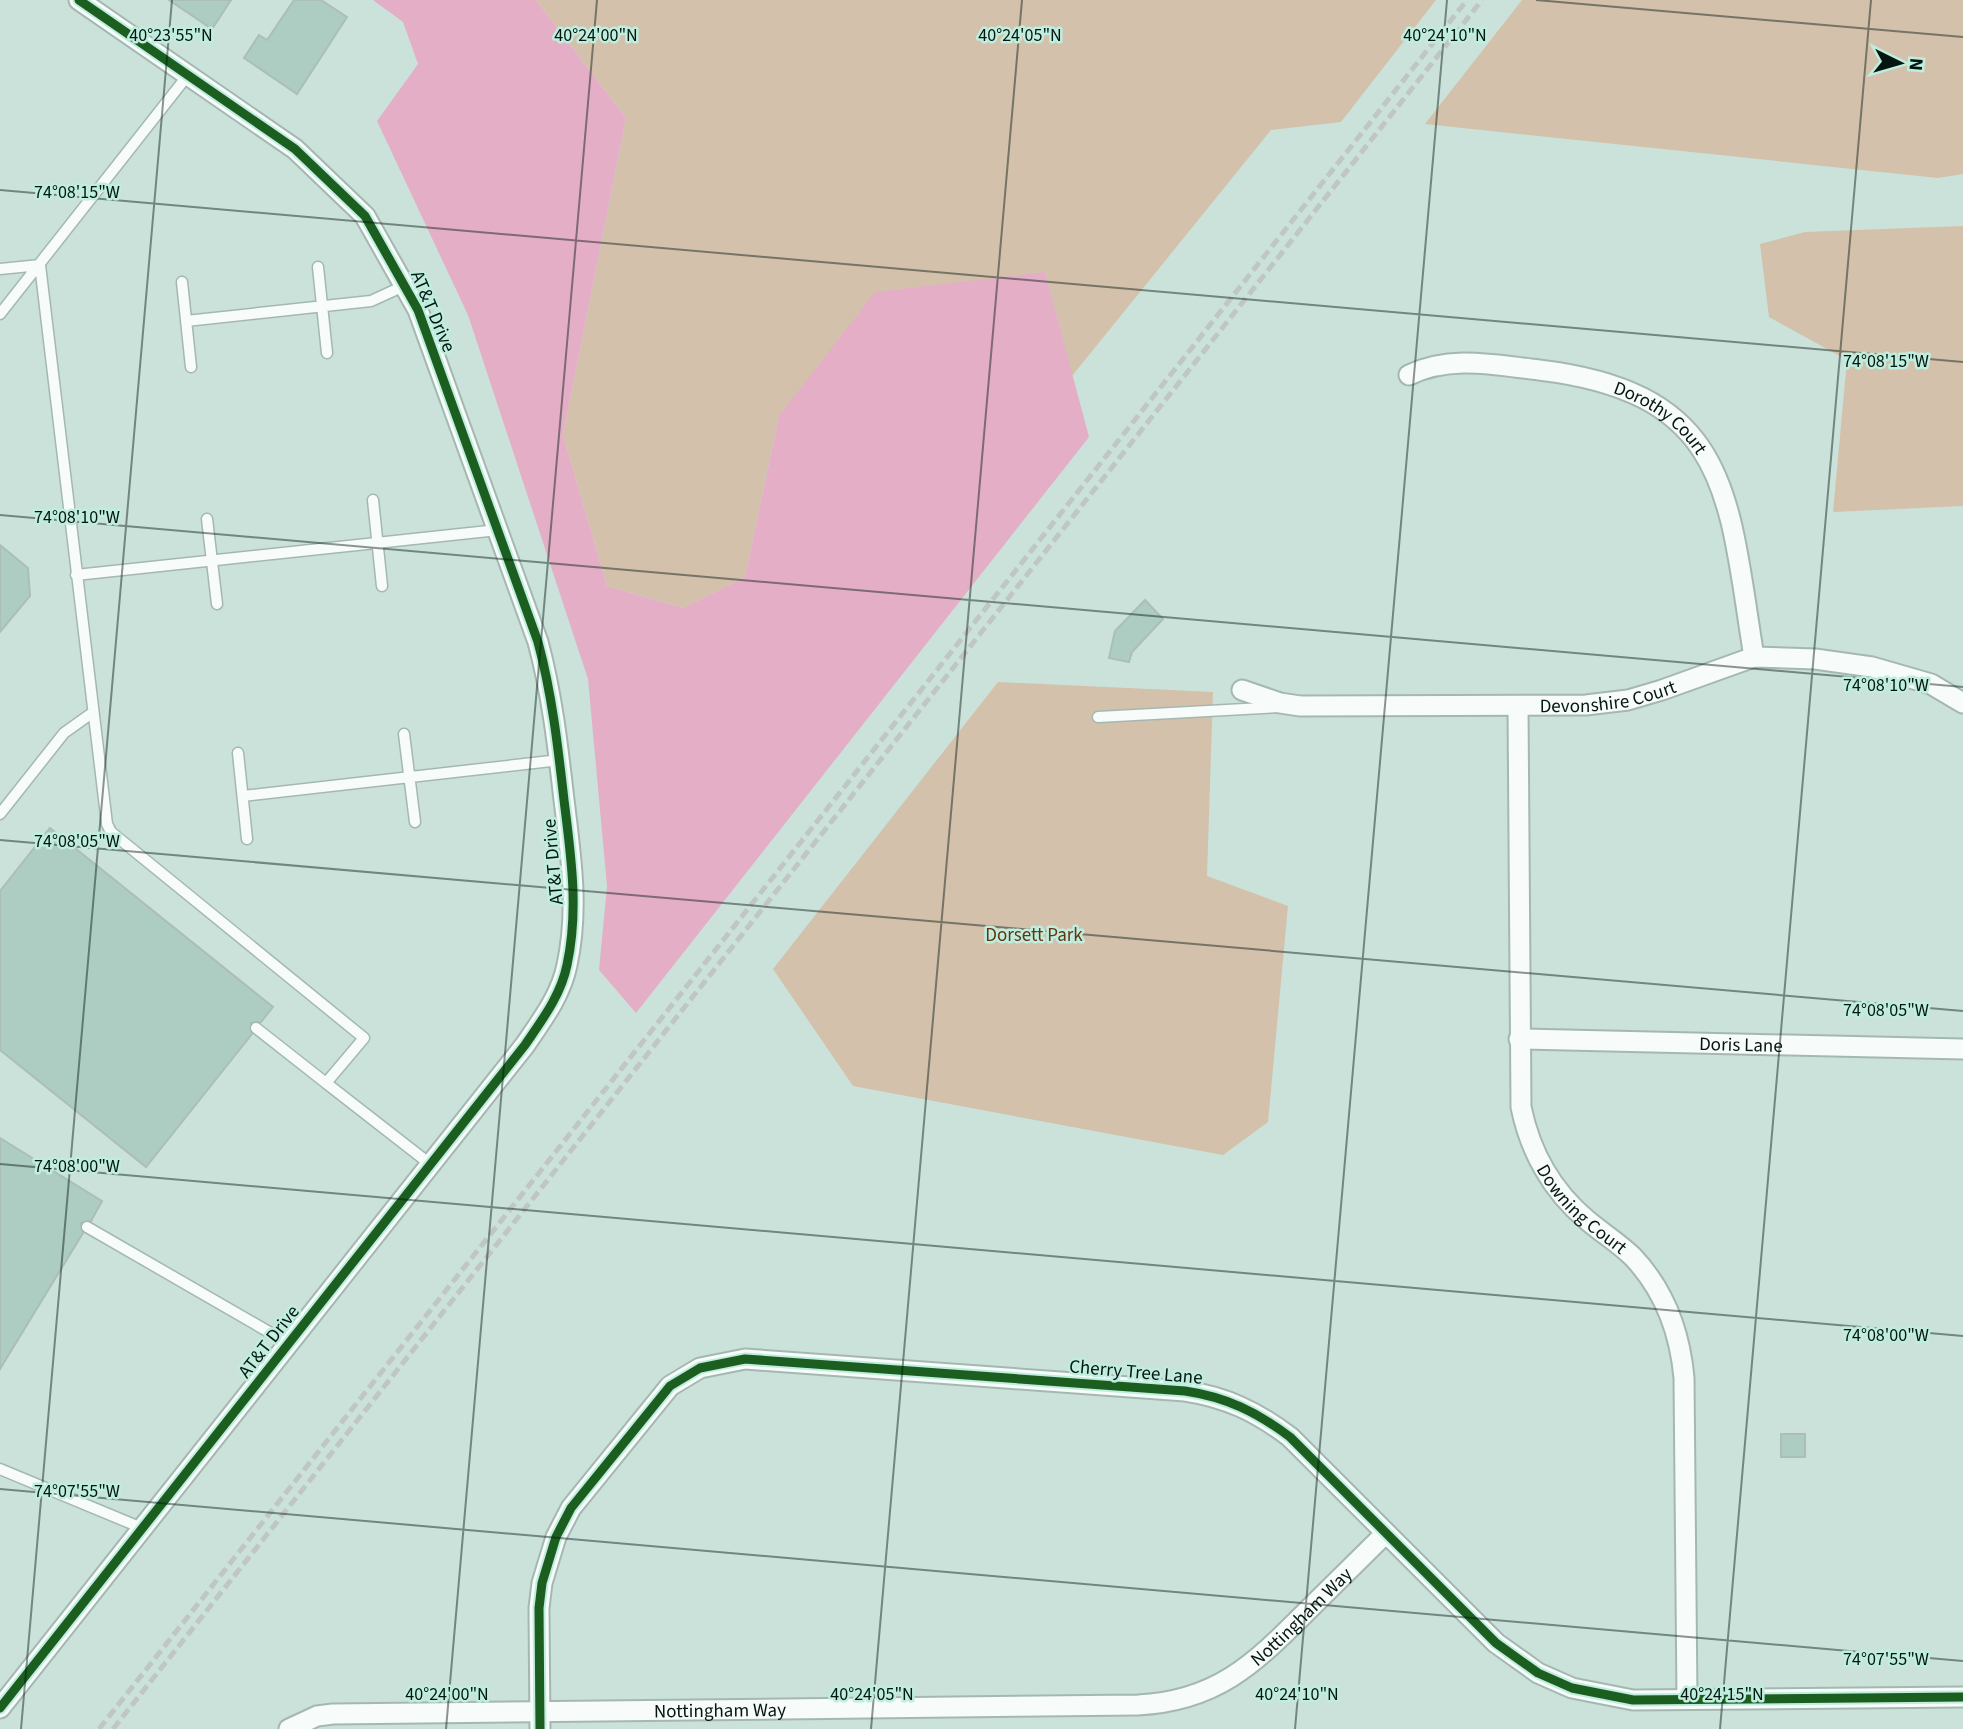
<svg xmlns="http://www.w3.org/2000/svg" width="1963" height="1729" font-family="'Source Sans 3',sans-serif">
  <rect width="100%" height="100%" fill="#cae2da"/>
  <path fill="#d3c1ac" d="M536,0H1436L1341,122L1271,130L1072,376L1045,272L779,416L745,577L683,608L607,586L563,435L626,118Z
    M1522,0H1963V174L1938,178L1425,124Z
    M1963,226V506L1833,512L1847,360L1769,317L1760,244L1805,232Z
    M998,682L1213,692L1207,876L1288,906L1268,1122L1223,1155L853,1086L773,969Z"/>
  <path fill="#e4afc6" d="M373,0H536L626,118L563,435L607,586L683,608L745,577L779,416L875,292L1045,272L1089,437L636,1013L599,970L607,886L588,679L468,315L377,121L418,64L403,22Z"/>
  <path fill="#adccc2" stroke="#abbeb8" stroke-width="2" d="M169,0H231L212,29Z
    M294,0H321L347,17L297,94L244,58L259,35L267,40Z
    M0,545L28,568L30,596L0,632Z
    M1145,600L1163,619L1132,652L1129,662L1109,658L1115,631Z
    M50,828L273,1007L261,1022L251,1023L252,1034L146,1167L0,1050V891Z
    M0,1138L102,1201L91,1221L81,1223L83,1233L0,1369Z
    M1781,1434H1805V1457H1781Z"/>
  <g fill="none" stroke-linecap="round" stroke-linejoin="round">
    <defs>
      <path id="lane" d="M318,267L327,353
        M0,269L40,265L107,824L111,832L364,1038L326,1083L430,1164
        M182,282L191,367
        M0,314L188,75
        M186,321L371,301L406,285
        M373,500L382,586
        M207,519L217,604
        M76,575L498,530
        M1098,717L1279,707
        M404,734L415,822
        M238,753L247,839
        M243,796L560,760
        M0,814L64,733L92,713
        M256,1028L326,1083
        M87,1227L288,1343
        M0,1469L142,1528"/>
      <g id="street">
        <path id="s1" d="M1409,375C1451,355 1494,365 1539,370C1732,393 1728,497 1754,657"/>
        <path id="s2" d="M1242,690L1280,703L1300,706L1586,705L1628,700L1662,690L1754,657L1815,659L1872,667L1931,684L1963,703"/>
        <path id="s3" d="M1518,706L1521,1107C1530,1151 1552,1191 1587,1220C1602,1233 1619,1243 1633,1257C1665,1291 1680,1333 1684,1378L1687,1699"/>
        <path id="s4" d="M1519,1039L1963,1049"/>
        <path d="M0,1708L525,1045C542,1020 561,995 567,965C579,910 571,856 564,800C558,747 552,694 538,642L418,310L365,216L295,149L79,0"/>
        <path id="s5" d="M289,1729L317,1716L333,1714L1138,1705C1216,1701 1253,1665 1305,1613C1332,1586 1359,1560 1385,1534"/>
        <path d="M540,1729L539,1608L542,1583L556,1537L571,1508L670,1386L700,1368L745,1359L1185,1391C1226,1397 1257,1412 1290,1437L1496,1643L1538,1673L1572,1688L1633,1700L1963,1697"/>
      </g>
    </defs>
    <use href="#lane" stroke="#a4b8b1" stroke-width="13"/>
    <use href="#street" stroke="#a4b8b1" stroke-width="23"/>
    <use href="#lane" stroke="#f7fbf9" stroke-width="10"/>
    <use href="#street" stroke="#f7fbf9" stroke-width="19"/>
    <path stroke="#bfc6c4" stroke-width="5" stroke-dasharray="10 5" stroke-linecap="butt" d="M99,1729L1467,0
      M113,1729L1482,0"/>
    <defs>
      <path id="cycleway" d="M0,1708L525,1045C542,1020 561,995 567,965C579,910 571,856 564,800C558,747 552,694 538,642L418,310L365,216L295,149L79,0
        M540,1729L539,1608L542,1583L556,1537L571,1508L670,1386L700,1368L745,1359L1185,1391C1226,1397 1257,1412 1290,1437L1496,1643L1538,1673L1572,1688L1633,1700L1963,1697"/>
    </defs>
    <use href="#cycleway" stroke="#bfedde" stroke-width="13"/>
    <use href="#cycleway" stroke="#1b5e20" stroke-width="9"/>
  </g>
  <path fill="none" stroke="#051610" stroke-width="2" stroke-opacity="0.45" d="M1536,0L1963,37M0,190L1963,362M0,515L1963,687M0,840L1963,1011M0,1164L1963,1336M0,1489L1963,1661M21,1729L172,0M446,1729L597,0M871,1729L1022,0M1295,1729L1447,0M1720,1729L1871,0"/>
  <g text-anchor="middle" stroke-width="5" stroke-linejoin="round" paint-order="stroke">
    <g font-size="19" fill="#051610" stroke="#bfedde">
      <text transform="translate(434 311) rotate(67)" y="7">AT&amp;T Drive</text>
      <text dy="7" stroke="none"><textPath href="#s1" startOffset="266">Dorothy Court</textPath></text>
      <text dy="7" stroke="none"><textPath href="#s2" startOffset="369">Devonshire Court</textPath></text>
      <text transform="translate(552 862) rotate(-95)" y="7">AT&amp;T Drive</text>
      <text dy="7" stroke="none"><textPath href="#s4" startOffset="222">Doris Lane</textPath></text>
      <text dy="7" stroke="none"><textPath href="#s3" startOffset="523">Downing Court</textPath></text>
      <text transform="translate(268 1341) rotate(-52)" y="7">AT&amp;T Drive</text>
      <text transform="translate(1136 1371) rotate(5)" y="7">Cherry Tree Lane</text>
      <text dy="7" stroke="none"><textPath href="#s5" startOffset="1043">Nottingham Way</textPath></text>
      <text dy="7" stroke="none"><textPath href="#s5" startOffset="434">Nottingham Way</textPath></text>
    </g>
    <g font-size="19" fill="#653410" stroke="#bfedde">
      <text x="1034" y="941">Dorsett Park</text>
    </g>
  </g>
  <g font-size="18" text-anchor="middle" fill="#051610" stroke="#bfedde" stroke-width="5" stroke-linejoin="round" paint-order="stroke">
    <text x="171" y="41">40°23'55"N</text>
    <text x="596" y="41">40°24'00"N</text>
    <text x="1020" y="41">40°24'05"N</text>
    <text x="1445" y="41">40°24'10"N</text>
    <text x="77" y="198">74°08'15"W</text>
    <text x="1886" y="367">74°08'15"W</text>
    <text x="77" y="523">74°08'10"W</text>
    <text x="1886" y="691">74°08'10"W</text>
    <text x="77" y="847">74°08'05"W</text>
    <text x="1886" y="1016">74°08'05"W</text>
    <text x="77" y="1172">74°08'00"W</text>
    <text x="1886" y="1341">74°08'00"W</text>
    <text x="77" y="1497">74°07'55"W</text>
    <text x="1886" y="1665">74°07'55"W</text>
    <text x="447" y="1700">40°24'00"N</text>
    <text x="872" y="1700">40°24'05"N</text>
    <text x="1297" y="1700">40°24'10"N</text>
    <text x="1722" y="1700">40°24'15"N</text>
  </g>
  <g transform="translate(1900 63) rotate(95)" stroke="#bfedde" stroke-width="5" paint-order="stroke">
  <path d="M0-5L12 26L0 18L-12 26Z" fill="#051610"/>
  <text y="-10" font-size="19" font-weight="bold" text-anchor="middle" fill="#051610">N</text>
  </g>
</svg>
